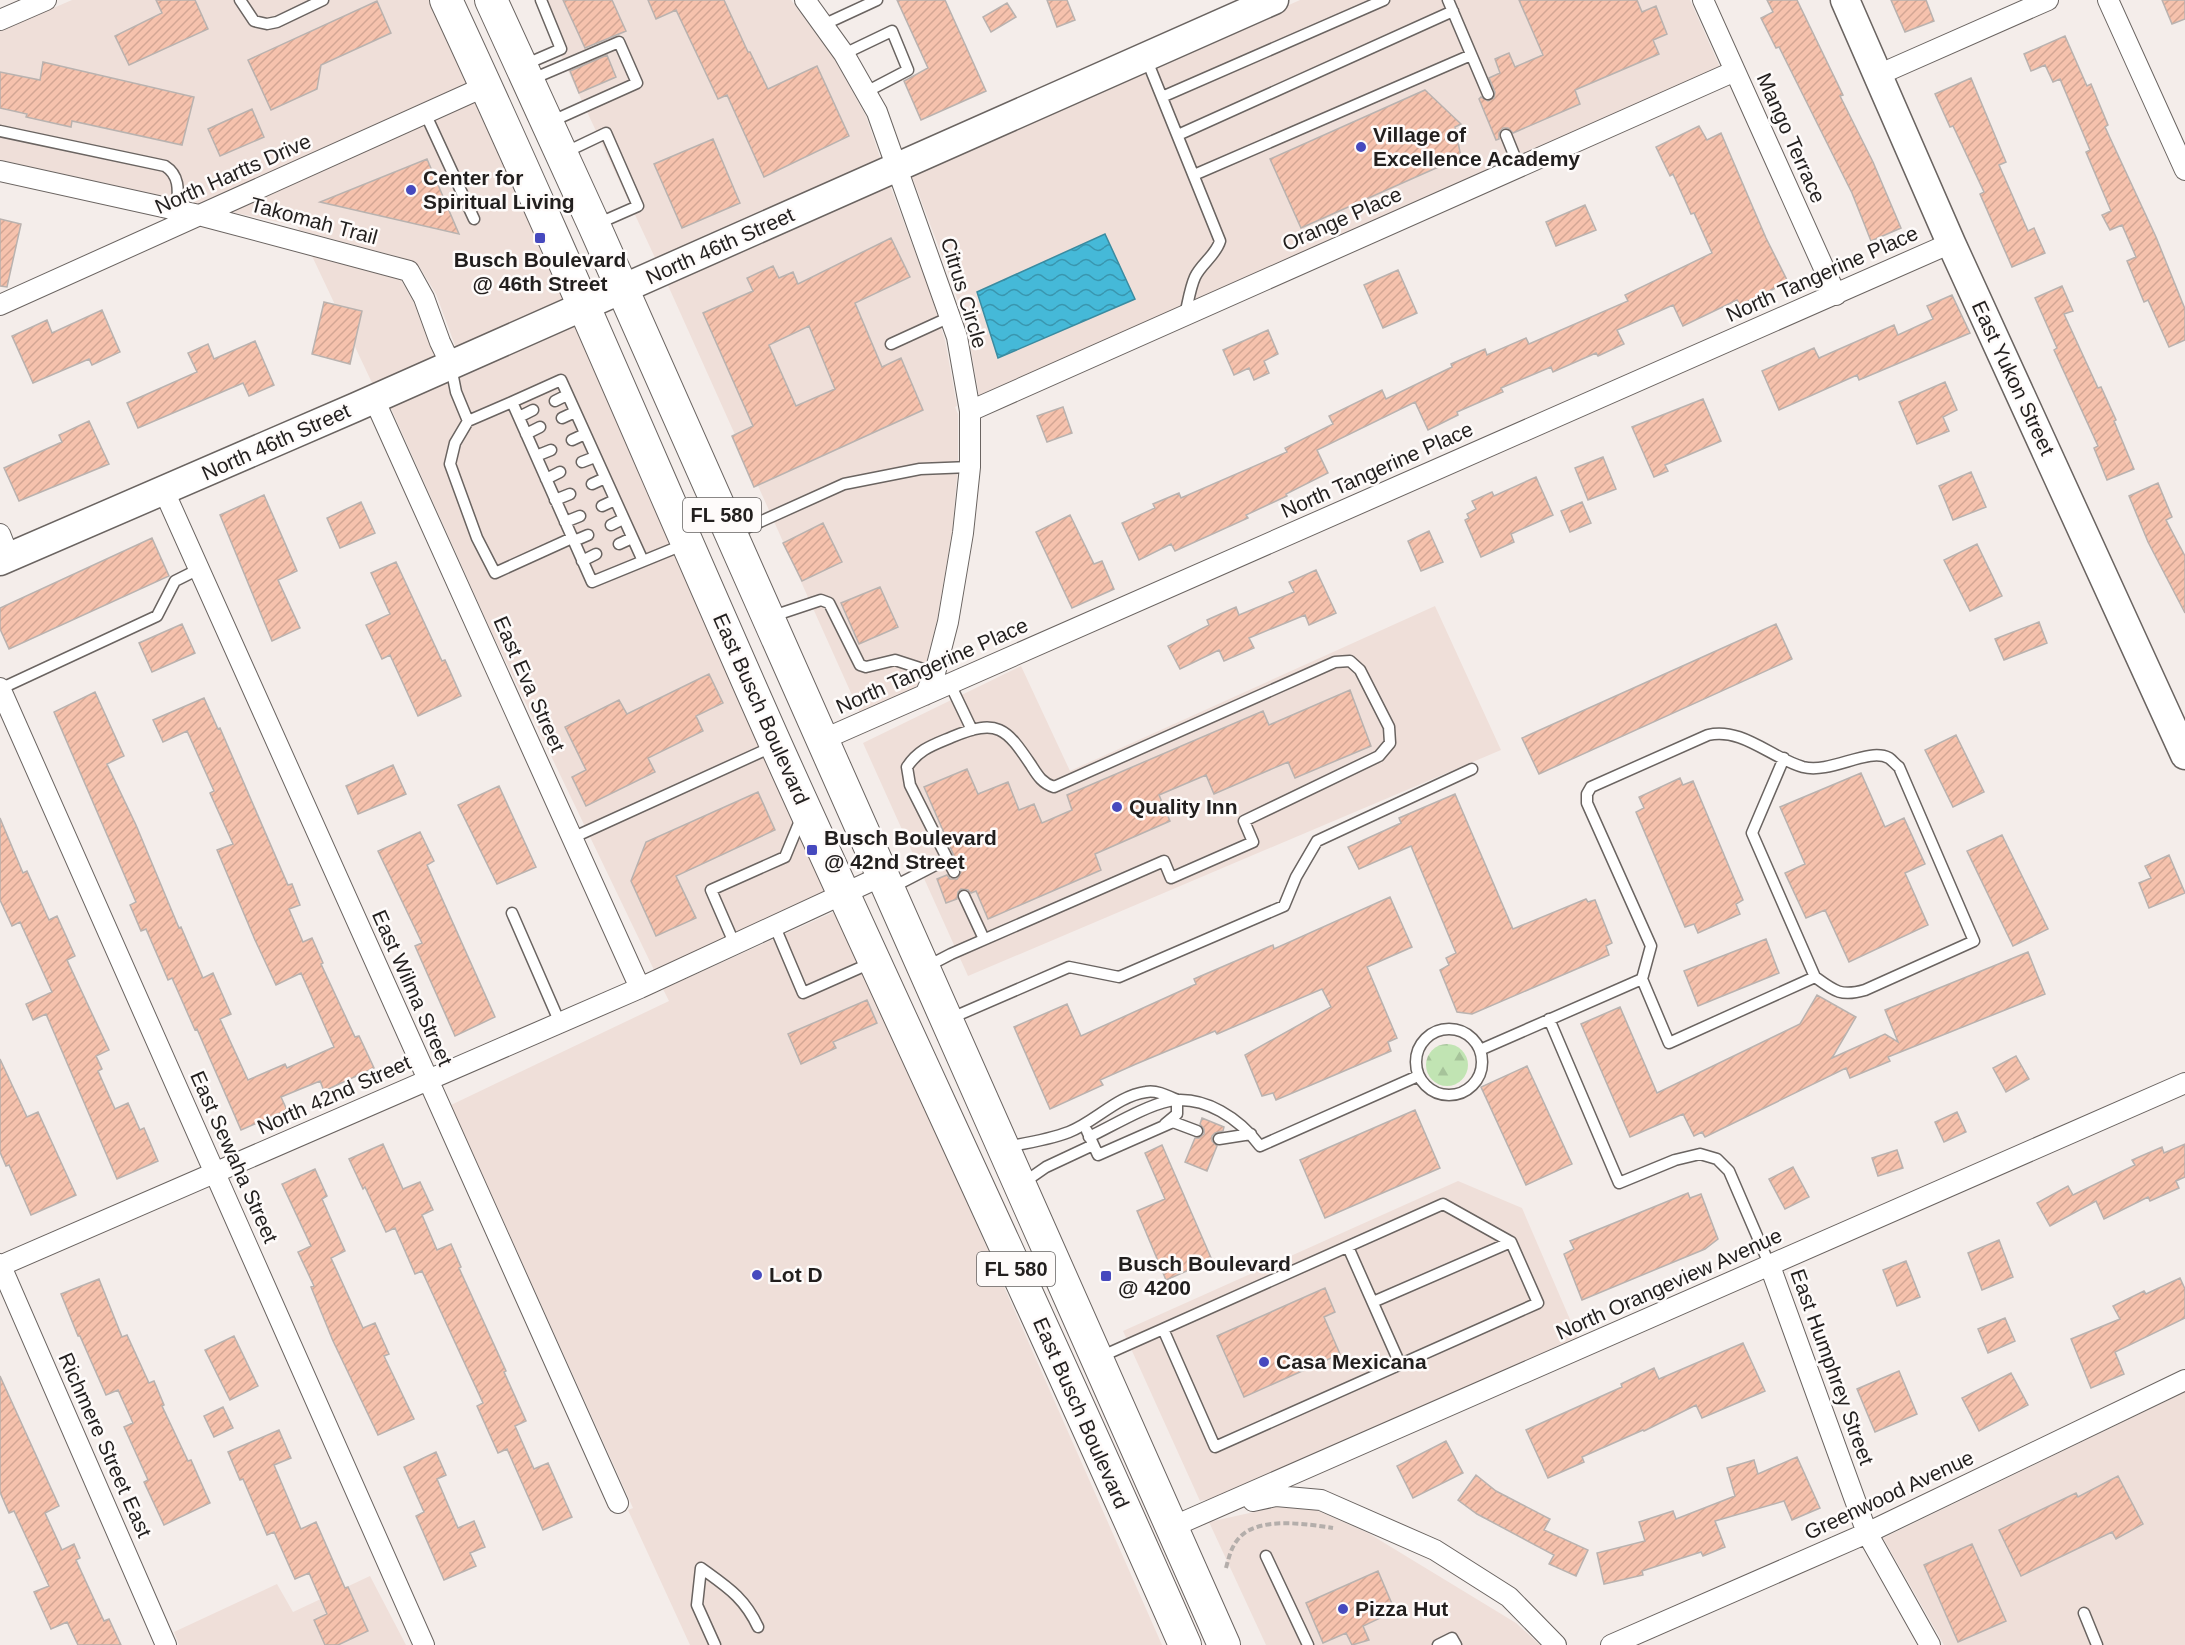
<svg xmlns="http://www.w3.org/2000/svg" width="2185" height="1645" font-family="Arial,sans-serif">
  <defs>
    <pattern id="forest-firs" width="22" height="20" patternUnits="userSpaceOnUse" patternTransform="scale(1.5)"><rect width="22" height="20" fill="#c1e4b3"/><path d="M5 1l3.5 6h-7zM16 11l3.5 6h-7z" fill="#a6c39a"/></pattern>
    <pattern id="water-waves" width="16" height="10" patternUnits="userSpaceOnUse" patternTransform="scale(1.5)"><rect width="16" height="10" fill="#45b9d8"/><path d="M0 5q4-4 8 0t8 0" fill="none" stroke="#3996af"/></pattern>
    <pattern id="building-hatch" width="6" height="6" patternUnits="userSpaceOnUse" patternTransform="scale(1.5)"><rect width="6" height="6" fill="#f6c2ad"/><path d="M-1 1l2-2M0 6l6-6M5 7l2-2" fill="none" stroke="#d3a694"/></pattern>
  </defs>
  <rect width="100%" height="100%" fill="#f4edea"/>
  <path fill="#efdfd9" d="M72,0H432L471,81L199,204L0,160V31Z
    M535,0H791L835,60L866,116L882,163L657,262Z
    M1300,0H1690L1720,67L979,396L968,333L950,277L911,174Z
    M480,100L569,301L457,351L436,294L419,266L413,261L299,230L297,226L231,212Z
    M889,183L928,286L945,340L957,406L955,407L958,414V467L952,532L937,621L924,671L916,688L860,713L666,281Z
    M312,256L401,280L414,303L436,360L374,387Z
    M578,320L829,890L654,970L490,629L389,404Z
    M1435,606L1501,750L968,976L863,743L1021,666L1070,771Z
    M838,910L1162,1645H690L628,1510L633,1508L451,1105L669,1001L663,989Z
    M1458,1181L1522,1208L1578,1338L1210,1499L1200,1501L1123,1331Z
    M2185,1392V1645H1944L1883,1538Z
    M1276,1507L1316,1510L1368,1533L1516,1623L1540,1645H1266L1209,1522Z
    M370,1576L406,1645H179L174,1632L277,1584L293,1612Z"/>
  <path fill="url(#forest-firs)" d="M1426 1065a21 21 0 1 1 42 0a21 21 0 1 1-42 0Z"/>
  <path fill="url(#water-waves)" stroke="#3a8ba0" stroke-width="1.5" d="M1105,234L1135,299L998,358L977,292Z"/>
  <path fill="url(#building-hatch)" stroke="#b9b2af" stroke-width="1.5" fill-rule="evenodd" d="M156,0H195L208,29L129,65L115,36L162,13Z
    M563,0H612L626,31L585,48Z
    M648,0H724L748,52H750L768,89L817,66L849,136L764,177L727,95L718,99L676,10L656,19Z
    M897,0H945L986,91L921,120L904,81L928,68Z
    M1047,0H1067L1075,20L1057,27Z
    M1519,0H1637L1642,12L1656,6L1667,34L1653,40L1659,54L1575,90L1580,104L1513,133L1508,128H1503L1499,133V139L1496,140L1479,99L1481,97L1488,101L1494,98L1495,92L1489,78L1500,73L1495,59L1509,53L1515,67L1543,55Z
    M1767,0H1797L1843,95L1840,96L1873,162L1901,228L1871,241L1852,193L1779,47L1776,48L1761,18L1773,12Z
    M1891,0H1926L1934,21L1905,32Z
    M2162,0H2185V19L2172,24Z
    M377,1L391,33L321,65L317,89L271,110L248,60Z
    M1007,3L1016,17L991,32L983,17Z
    M2065,36L2087,86L2091,84L2108,125L2105,127L2156,237L2185,309V340L2169,347L2148,300L2144,302L2127,261L2136,257L2122,225L2110,230L2102,215L2111,211L2086,152L2090,150L2060,79L2053,82L2045,65L2031,71L2024,54Z
    M607,55L616,77L579,93L570,71Z
    M43,62L194,97L182,145L72,121L71,127L26,117L27,114L0,108V72L40,80Z
    M1971,78L2006,162L1999,165L2028,231L2034,228L2045,253L2012,267L1980,194L1984,192L1953,126L1950,127L1935,94Z
    M1425,90L1461,124L1455,127L1461,157L1301,228L1270,159Z
    M252,109L264,137L220,156L208,129Z
    M1699,126L1707,140L1721,133L1766,238L1788,282L1740,305L1737,300L1683,326L1673,305L1617,330L1624,344L1598,356L1596,353L1553,372L1551,367L1501,388L1503,392L1457,412L1458,415L1428,430L1415,402L1317,450L1328,473L1286,494L1287,496L1246,515L1248,518L1175,551L1171,544L1139,560L1122,523L1155,508L1153,504L1179,493L1181,498L1287,452L1285,448L1333,424L1329,416L1382,390L1386,399L1452,367L1451,364L1485,349L1487,355L1526,338L1529,344L1628,301L1625,295L1712,253L1694,213L1691,214L1673,174L1670,176L1656,147Z
    M713,139L740,203L682,228L654,164Z
    M427,159L459,234L320,202Z
    M1585,205L1596,230L1556,246L1546,222Z
    M0,219L21,224L7,287L0,286Z
    M891,238L910,277L855,303L882,367L901,358L923,410L754,487L732,436L753,426L703,313L753,291L747,278L773,266L779,278L793,272L798,284ZM809,326L835,389L796,406L769,345Z
    M1398,270L1417,313L1383,328L1364,285Z
    M2062,286L2073,311L2064,314L2098,388L2101,387L2116,420L2114,421L2134,469L2107,480L2094,448L2098,446L2054,350L2057,348L2035,298Z
    M1952,295L1970,333L1859,380L1857,375L1779,410L1762,371L1814,348L1819,358L1894,325L1898,335L1933,319L1927,306Z
    M324,302L362,311L350,364L312,354Z
    M102,310L120,352L92,365L89,359L33,383L12,336L47,320L52,333Z
    M1268,330L1278,354L1264,361L1269,373L1254,380L1249,368L1234,375L1223,350Z
    M255,341L274,385L249,396L243,383L138,428L127,403L197,372L188,353L208,344L214,359Z
    M1945,382L1957,410L1943,417L1949,431L1917,444L1899,402Z
    M1703,399L1721,441L1665,465L1668,471L1654,477L1632,427Z
    M1063,407L1072,433L1047,442L1037,416Z
    M89,421L109,464L19,501L4,468L62,442L59,435Z
    M1603,457L1616,489L1588,500L1575,468Z
    M1971,472L1986,507L1953,520L1939,486Z
    M1536,477L1553,515L1511,534L1514,542L1481,557L1465,520L1469,518L1467,514L1476,509L1472,501L1492,492L1494,496Z
    M2158,483L2172,517L2166,520L2185,556V613L2148,542L2129,496Z
    M264,495L297,571L278,580L300,628L272,641L220,515Z
    M361,502L375,533L340,548L327,518Z
    M1582,502L1591,523L1570,532L1561,511Z
    M1070,515L1094,564L1102,561L1114,589L1072,608L1036,532Z
    M823,523L842,562L802,581L783,543Z
    M1429,531L1443,562L1421,571L1408,541Z
    M152,538L169,576L9,649L0,629V608Z
    M1977,544L2002,596L1970,611L1944,560Z
    M396,562L442,661L445,660L461,696L418,716L390,655L382,659L366,625L390,614L371,573Z
    M1316,570L1336,613L1309,625L1305,615L1249,638L1254,648L1224,661L1219,650L1180,669L1168,646L1209,625L1207,620L1236,607L1239,615L1294,592L1289,582Z
    M880,587L898,627L859,644L841,603Z
    M2039,622L2047,643L2004,660L1995,639Z
    M182,624L195,653L152,672L139,643Z
    M1776,624L1792,659L1539,774L1522,738Z
    M709,674L723,703L696,716L703,731L648,758L655,772L586,806L572,777L586,770L565,727L619,700L627,714Z
    M1350,690L1371,746L1295,778L1288,762L1214,794L1206,775L1159,795L1170,821L1095,854L1101,870L988,919L976,891L971,893L968,890L961,889L958,892L957,899L946,903L937,879L947,875L950,879H957L961,872L924,787L967,769L978,794L1008,782L1019,810L1034,804L1042,823L1072,810L1067,795L1263,711L1269,725Z
    M95,692L124,756L107,764L136,825L179,928L181,927L203,978L213,973L231,1014L220,1019L248,1080L285,1064L287,1068L334,1047L301,973L276,985L255,940L217,850L233,844L210,793L214,791L187,731L163,742L153,720L204,698L218,729L220,728L288,885L292,884L300,905L289,909L303,942L312,938L323,963L321,964L355,1037L359,1036L374,1068L324,1091L320,1081L281,1097L287,1110L241,1130L197,1029L195,1030L172,978L168,980L146,929L141,931L130,905L136,902L54,712Z
    M1956,735L1984,792L1953,807L1925,750Z
    M393,765L406,794L358,814L346,786Z
    M1861,773L1885,827L1904,818L1925,864L1905,873L1928,925L1849,962L1825,910L1806,918L1785,873L1805,864L1780,807Z
    M1680,778L1683,785L1693,781L1743,900L1736,904L1740,914L1698,933L1694,924L1685,927L1636,812L1644,808L1639,797Z
    M499,786L536,867L497,884L458,805Z
    M758,792L775,830L676,876L696,918L656,936L631,881L646,842Z
    M1455,794L1513,929L1586,899L1588,902L1595,900L1612,943L1606,946L1609,955L1472,1014L1457,1012L1440,970L1449,965L1446,958L1456,953L1411,846L1359,869L1348,847L1401,823L1399,818Z
    M0,818L23,873L27,871L49,920L57,916L75,956L67,960L109,1050L96,1056L102,1069L98,1071L115,1109L128,1103L140,1130L144,1128L158,1161L117,1179L46,1014L33,1020L26,1004L52,992L20,922L12,926L0,900Z
    M420,832L434,861L427,865L495,1017L455,1036L415,946L422,943L378,851Z
    M2002,835L2048,929L2013,946L1967,851Z
    M2169,855L2185,893L2149,908L2139,883L2151,878L2145,866Z
    M1390,897L1412,947L1367,967L1397,1038L1388,1042L1391,1051L1276,1100L1273,1093L1262,1096L1245,1055L1331,1007L1322,989L1217,1034L1215,1031L1136,1064L1100,1080L1103,1085L1050,1109L1014,1027L1067,1004L1081,1036L1196,984L1194,979L1273,945L1274,949Z
    M1766,939L1779,973L1698,1006L1684,971Z
    M2028,952L2045,994L1888,1057L1890,1061L1850,1078L1846,1068L1705,1137L1702,1132L1694,1136L1683,1114L1630,1137L1581,1024L1620,1007L1657,1093L1800,1024L1817,995L1856,1017L1832,1058L1885,1034L1898,1042L1885,1010Z
    M867,1000L877,1023L833,1042L836,1048L801,1064L788,1034Z
    M2016,1056L2029,1079L2006,1092L1993,1068Z
    M0,1059L27,1117L38,1112L76,1195L31,1215L9,1165L6,1166L0,1152Z
    M1527,1066L1572,1164L1526,1185L1481,1087Z
    M1415,1110L1440,1168L1325,1218L1300,1160Z
    M1957,1112L1966,1132L1944,1142L1935,1122Z
    M1202,1118L1224,1127L1223,1131L1215,1133L1212,1136V1141L1217,1146L1207,1171L1185,1162L1195,1138H1199L1204,1134V1129L1200,1124Z
    M383,1144L403,1189L420,1182L433,1210L422,1215L437,1250L451,1244L461,1267L459,1268L506,1371L504,1372L526,1421L515,1426L534,1469L548,1463L572,1517L543,1530L507,1449L498,1453L477,1406L483,1403L422,1271L415,1274L395,1228L386,1232L365,1187L363,1189L349,1159Z
    M2185,1144V1177L2176,1181L2179,1188L2150,1201L2148,1197L2104,1219L2096,1201L2050,1226L2037,1203L2068,1186L2073,1195L2135,1165L2132,1160L2139,1157L2162,1147L2164,1153Z
    M1162,1145L1212,1260L1166,1280L1137,1211L1165,1199L1145,1153Z
    M1897,1150L1903,1168L1878,1176L1872,1158Z
    M1793,1167L1809,1197L1785,1209L1769,1179Z
    M315,1169L327,1196L322,1199L345,1251L331,1258L363,1328L375,1323L389,1354L384,1356L414,1419L378,1435L333,1341L311,1287L314,1286L298,1252L311,1246L282,1184Z
    M1688,1193L1690,1198L1701,1194L1718,1239L1705,1249L1582,1300L1564,1254L1574,1249L1570,1241Z
    M1999,1240L2013,1277L1982,1290L1968,1253Z
    M1906,1261L1920,1297L1897,1306L1883,1270Z
    M2180,1278L2185,1289V1318L2115,1352L2124,1374L2091,1388L2071,1339L2120,1319L2113,1306L2144,1291L2146,1294Z
    M99,1279L122,1337L127,1335L149,1383L154,1381L164,1405L162,1406L188,1461L191,1460L210,1503L164,1525L144,1482L148,1480L124,1427L133,1423L118,1390L106,1395L80,1336H78L61,1294Z
    M1325,1288L1335,1312L1324,1317L1340,1354L1244,1397L1217,1336Z
    M2005,1318L2015,1341L1988,1353L1978,1329Z
    M234,1336L258,1386L230,1400L205,1350Z
    M1743,1343L1765,1391L1702,1418L1696,1405L1644,1431L1643,1430L1582,1457L1584,1462L1548,1478L1526,1430L1622,1387L1621,1384L1654,1368L1659,1379Z
    M1899,1371L1917,1414L1875,1432L1857,1389Z
    M2011,1373L2028,1405L1979,1431L1962,1398Z
    M0,1376L59,1506L45,1513L62,1550L74,1544L80,1558L76,1560L104,1621L109,1619L121,1645H78L67,1622L51,1629L34,1592L49,1586L14,1511L9,1513L0,1492Z
    M223,1407L233,1428L214,1437L204,1416Z
    M279,1430L291,1458L274,1465L301,1529L316,1522L345,1588L348,1587L368,1631L338,1645H325L314,1620L327,1614L309,1573L295,1579L274,1532L267,1535L243,1479L240,1480L228,1452Z
    M1446,1441L1463,1473L1413,1498L1397,1466Z
    M436,1452L446,1475L437,1479L458,1528L474,1521L485,1547L470,1553L476,1566L444,1580L416,1516L424,1512L404,1467Z
    M1797,1457L1820,1508L1792,1520L1784,1501L1715,1521L1725,1547L1703,1556L1701,1552L1642,1571L1643,1575L1604,1584L1597,1553L1645,1541L1639,1522L1673,1511L1676,1519L1735,1496L1727,1468L1754,1460L1758,1474Z
    M1476,1475L1496,1491L1550,1519L1544,1530L1588,1550L1576,1576L1549,1564L1554,1555L1477,1514L1458,1500Z
    M2118,1476L2143,1524L2116,1539L2112,1532L2021,1576L1999,1530L2076,1493L2078,1497Z
    M1972,1544L2006,1621L1958,1642L1924,1565Z
    M1378,1571L1395,1611L1363,1626L1369,1640L1352,1645L1346,1633L1323,1643L1306,1603Z"/>
  <g fill="none" stroke-linecap="round" stroke-linejoin="round">
    <defs>
      <path id="lane" d="M240,0L254,21L267,24L277,22L323,0
        M1448,0L1488,94
        M823,25L877,0
        M844,54L892,31L908,70L866,92
        M1146,58L1220,241C1216,255 1201,264 1195,277C1190,288 1188,303 1185,315
        M524,65L561,49L541,0
        M530,80L619,42L637,83L550,122
        M1162,97L1384,0
        M425,113L474,219
        M0,131L165,166C181,176 178,193 177,210
        M1178,135L1453,11
        M1506,135L1519,167
        M564,153L606,133L638,206L597,224
        M1194,175L1471,55
        M891,344L950,317
        M451,367L456,392L468,421L512,402
        M555,401L567,395
        M519,417L533,410
        M562,418L575,412
        M468,421L455,443L450,464L477,538L495,573L572,538
        M526,434L540,427
        M572,440L585,434
        M536,456L551,450
        M582,462L595,457
        M546,479L560,472
        M592,484L605,478
        M555,500L570,494
        M602,506L615,500
        M565,522L580,516
        M611,525L623,519
        M733,534L844,484L920,469L970,467
        M574,541L588,535
        M619,544L632,538
        M582,561L596,554
        M643,561L561,380L512,402L592,582L685,544
        M770,617L821,600L829,603L860,665L866,667L895,660L935,673
        M950,684L972,730
        M0,689L157,616L175,581L199,569
        M1784,758L1752,833L1815,977
        M572,838L774,746
        M891,888L947,859
        M964,896L984,939
        M512,913L560,1023
        M775,927L803,993L873,962
        M735,945L711,890L785,857L802,816
        M926,967L951,954L1164,861L1171,878L1253,842L1244,821L1379,756L1390,743L1389,727L1360,670L1350,661L1335,662L1054,787C1042,783 1038,776 1031,765C1006,728 998,718 952,737C933,745 919,749 907,767L910,785L954,872
        M949,1019L1069,967L1119,977L1284,906L1296,877L1317,841L1472,769
        M1549,1019L1619,1183L1675,1160L1700,1154L1717,1159L1729,1171L1770,1266
        M1416 1062a33 33 0 1 1 66 0a33 33 0 1 1-66 0Z
        M1480,1050L1642,979L1669,1043L1815,977C1834,991 1841,997 1865,990L1974,941L1899,767C1896,765 1892,760 1889,758C1868,747 1831,774 1803,767C1771,758 1742,727 1708,735L1591,787L1587,794V803L1651,946L1642,979
        M1165,1124L1177,1114V1100
        M1087,1131L1098,1155L1173,1122L1197,1131
        M1089,1137C1112,1126 1145,1106 1169,1101C1205,1095 1240,1119 1260,1146L1418,1076
        M1219,1139L1251,1134
        M1005,1147C1027,1143 1048,1140 1069,1132C1095,1122 1117,1096 1146,1092C1157,1090 1168,1096 1177,1100
        M1023,1183L1046,1167L1093,1145
        M1348,1247L1400,1364
        M1373,1302L1511,1242
        M1100,1357L1163,1329L1215,1447L1538,1303L1511,1242L1443,1204L1163,1329
        M1266,1556L1308,1645
        M2084,1613L2097,1645
        M715,1645L697,1605L701,1568C727,1587 744,1597 758,1627
        M1438,1645L1452,1638L1456,1645"/>
      <path id="street" d="M805,0L844,54L877,112L957,337L970,411V467L963,533L948,622L935,673L925,695
        M1703,0L1836,295
        M2108,0L2185,170
        M0,20L46,0
        M1878,75L2048,0
        M0,171L199,215L409,271L424,298L440,342L451,365
        M0,305L486,86
        M374,399L640,988
        M970,411L1735,71
        M164,491L618,1503
        M0,534L9,557
        M0,688L424,1645
        M822,740L1951,243
        M0,1264L166,1645
        M0,1266L640,988L882,876
        M1770,1266L1867,1533L1930,1645
        M1253,1501L1276,1496L1321,1500L1435,1550L1509,1597L1556,1645
        M1172,1527L2185,1083
        M1611,1645L1867,1533L2185,1380"/>
      <path id="secondary" d="M1845,0L1951,243L2185,755
        M0,561L356,407L1274,0"/>
      <path id="primary" d="M446,0C562,249 668,503 780,754C914,1051 1054,1346 1185,1645
        M491,0L594,225L1224,1645"/>
    </defs>
    <use href="#lane" stroke="#6a6461" stroke-width="13"/>
    <use href="#street" stroke="#6a6461" stroke-width="22"/>
    <use href="#secondary" stroke="#6a6461" stroke-width="31"/>
    <use href="#primary" stroke="#6a6461" stroke-width="34"/>
    <path stroke="#b4aeab" stroke-width="4" stroke-dasharray="6 3" stroke-linecap="butt" d="M1226,1568C1229,1557 1231,1547 1239,1538C1258,1516 1307,1524 1333,1528"/>
    <use href="#lane" stroke="#fff" stroke-width="10"/>
    <use href="#street" stroke="#fff" stroke-width="20"/>
    <use href="#secondary" stroke="#fff" stroke-width="28"/>
    <use href="#primary" stroke="#fff" stroke-width="32"/>
  </g>
  <g fill="#4649be" stroke="#fefbfa" stroke-width="2">
    <circle cx="1361" cy="147" r="6"/>
    <circle cx="411" cy="190" r="6"/>
    <rect x="534" y="232" width="12" height="12" rx="3"/>
    <circle cx="1117" cy="807" r="6"/>
    <rect x="806" y="844" width="12" height="12" rx="3"/>
    <circle cx="757" cy="1275" r="6"/>
    <rect x="1100" y="1270" width="12" height="12" rx="3"/>
    <circle cx="1264" cy="1362" r="6"/>
    <circle cx="1343" cy="1609" r="6"/>
  </g>
  <g text-anchor="middle" stroke-width="5" stroke-linejoin="round" paint-order="stroke">
    <g fill="#fefbfa" stroke="#646160" stroke-width="1.5">
      <rect x="683" y="498" width="78" height="34" rx="4.5"/>
      <rect x="977" y="1252" width="78" height="34" rx="4.5"/>
    </g>
    <g font-size="20" font-weight="bold" fill="#221f1e">
      <text x="722" y="522">FL 580</text>
      <text x="1016" y="1276">FL 580</text>
    </g>
    <g font-size="21" font-weight="bold" fill="#221f1e" stroke="#fefbfa" text-anchor="start">
      <text x="1373" y="142">Village of<tspan x="1373" dy="24">Excellence Academy</tspan></text>
      <text x="423" y="185">Center for<tspan x="423" dy="24">Spiritual Living</tspan></text>
      <text x="540" y="267" text-anchor="middle">Busch Boulevard<tspan x="540" dy="24">@ 46th Street</tspan></text>
      <text x="1129" y="814">Quality Inn</text>
      <text x="824" y="845">Busch Boulevard<tspan x="824" dy="24">@ 42nd Street</tspan></text>
      <text x="1118" y="1271">Busch Boulevard<tspan x="1118" dy="24">@ 4200</tspan></text>
      <text x="769" y="1282">Lot D</text>
      <text x="1276" y="1369">Casa Mexicana</text>
      <text x="1355" y="1616">Pizza Hut</text>
    </g>
    <g font-size="21" fill="#221f1e" stroke="#fefbfa">
      <text transform="translate(1791 138) rotate(66)" y="7">Mango Terrace</text>
      <text transform="translate(233 174) rotate(-24)" y="7">North Hartts Drive</text>
      <text transform="translate(1342 219) rotate(-24)" y="7">Orange Place</text>
      <text transform="translate(314 221) rotate(15)" y="7">Takomah Trail</text>
      <text transform="translate(720 246) rotate(-24)" y="7">North 46th Street</text>
      <text transform="translate(1822 274) rotate(-24)" y="7">North Tangerine Place</text>
      <text transform="translate(964 293) rotate(73)" y="7">Citrus Circle</text>
      <text transform="translate(2013 378) rotate(65)" y="7">East Yukon Street</text>
      <text transform="translate(276 442) rotate(-24)" y="7">North 46th Street</text>
      <text transform="translate(1377 470) rotate(-24)" y="7">North Tangerine Place</text>
      <text transform="translate(932 666) rotate(-24)" y="7">North Tangerine Place</text>
      <text transform="translate(529 684) rotate(66)" y="7">East Eva Street</text>
      <text transform="translate(761 709) rotate(66)" y="7">East Busch Boulevard</text>
      <text transform="translate(412 988) rotate(66)" y="7">East Wilma Street</text>
      <text transform="translate(334 1095) rotate(-24)" y="7">North 42nd Street</text>
      <text transform="translate(234 1157) rotate(66)" y="7">East Sewaha Street</text>
      <text transform="translate(1669 1284) rotate(-24)" y="7">North Orangeview Avenue</text>
      <text transform="translate(1832 1367) rotate(70)" y="7">East Humphrey Street</text>
      <text transform="translate(1081 1413) rotate(66)" y="7">East Busch Boulevard</text>
      <text transform="translate(105 1445) rotate(66)" y="7">Richmere Street East</text>
      <text transform="translate(1889 1495) rotate(-25)" y="7">Greenwood Avenue</text>
    </g>
  </g>
</svg>
